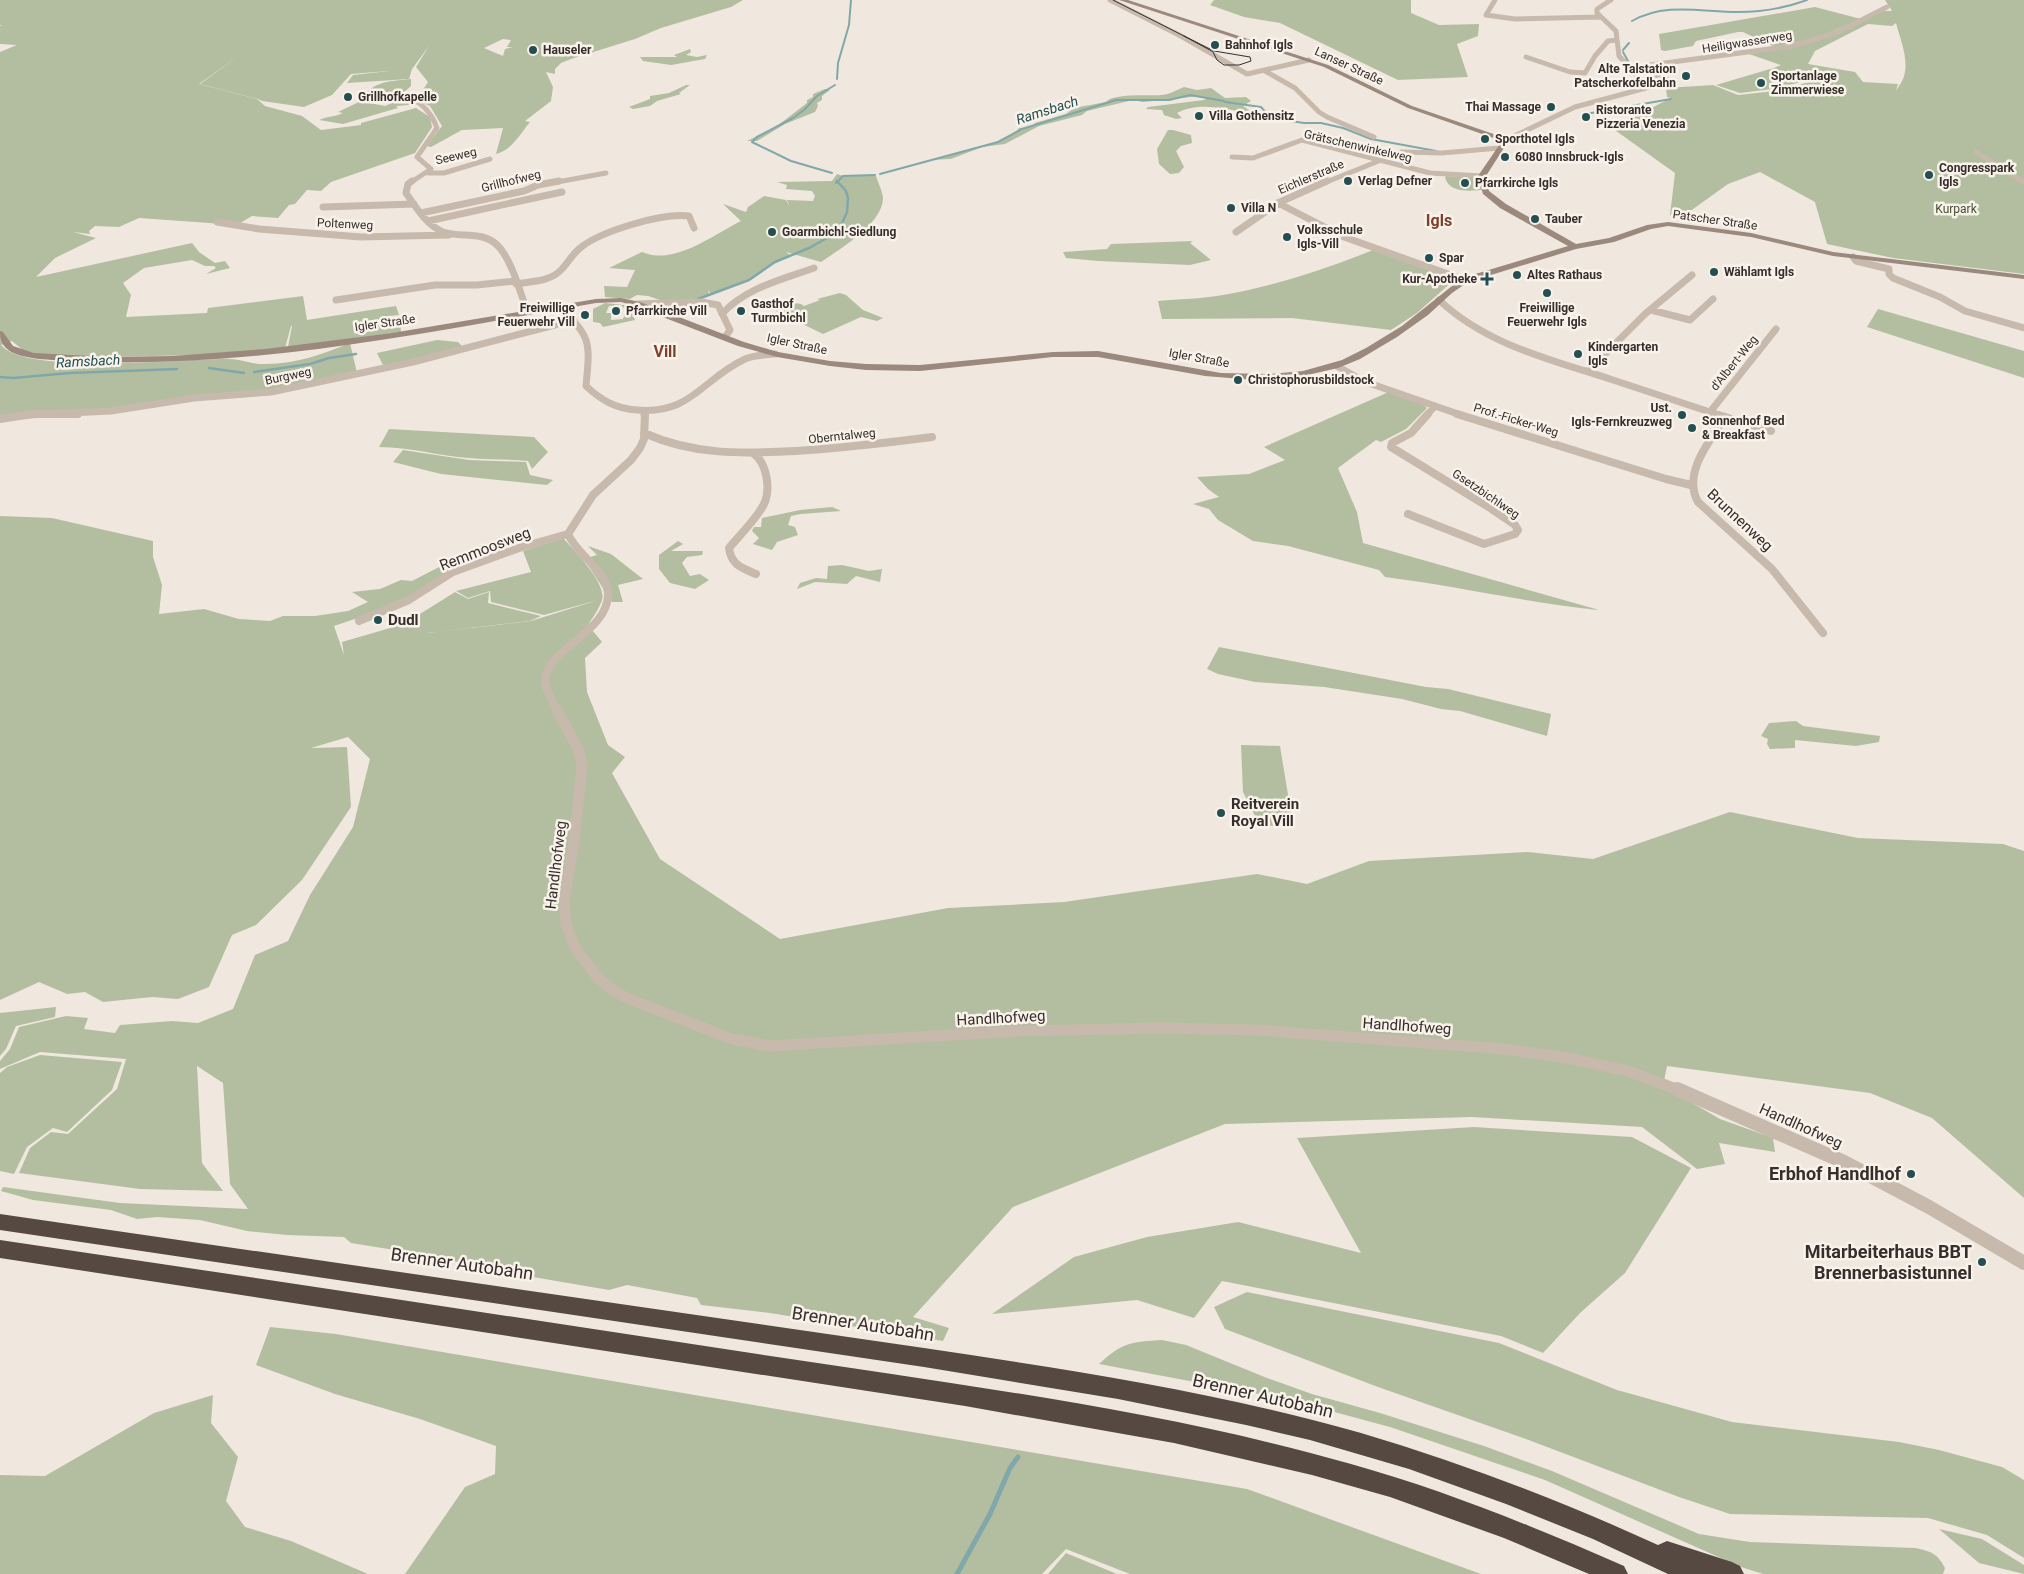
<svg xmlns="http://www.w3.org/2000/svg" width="2024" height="1574" font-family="Roboto,sans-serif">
  <rect width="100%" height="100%" fill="#f0e8df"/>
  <path fill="#b3bea0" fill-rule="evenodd" d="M0,0H743L731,7L661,28L635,39L571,59L561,63L555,69V74L546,72L553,87L551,101L525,121L530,122C521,133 511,151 496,154L503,128L462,130L431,147L427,146L442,126L430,106L416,100L428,82L416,67L429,46L412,69L409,79L347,83L353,75L389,71L351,74L332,95L304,107L262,101L258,99L200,84L240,55L199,84L257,99L265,106L302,116L321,130L361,125V123L416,108L430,117L432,127L415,153L331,182L321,191L307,190L295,204L289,205L278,218L252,216L237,225L139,218L119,227L95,226L89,231L90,234L73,232L96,238L55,258L36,277L192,243L199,252L215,263L225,261L230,268L206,274L216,268L214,266H205L192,260L144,268L123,283L131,295L126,317L207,313L208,308L303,296L307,320L396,306L399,315L389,316V322L400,321L401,332L288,347L292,326H296H291L285,348L204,355L98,357L43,355L24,351L12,341L1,345C27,376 186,358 229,359C241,359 254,365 266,364C296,364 323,354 350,343L357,373L276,390L113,410L0,418V52L17,45L0,44V26H2L0,25ZM503,39L511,40L507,47H513L505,49L503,56L484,48Z
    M1214,0H1411V13L1439,25L1479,24L1478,36L1457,44L1468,77L1398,80L1280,23L1244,17L1210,5Z
    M1885,0H2024V274L1893,258L1827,244L1815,202L1760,172L1728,184L1682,217L1670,215L1675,173L1612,128L1671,98L1667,97L1666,88L1713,85L1738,95L1784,90L1817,79L1809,70L1798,77L1771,69L1781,65L1749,54L1793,47L1883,11H1892ZM1896,23C1902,46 1914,70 1896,90L1898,84L1863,82L1855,72L1808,64L1815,51L1868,24L1892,26Z
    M1815,7L1861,19L1844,28L1815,38L1775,47L1743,32H1738L1696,41L1693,46L1665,51L1661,50L1659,34Z
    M690,49L691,52L686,55L697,57L707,55L705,59L671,65L643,61L640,57H677L674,55Z
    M1770,69L1806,80L1781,88L1740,93L1716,85Z
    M411,79V86L401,95L366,93C379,80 394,81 411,79Z
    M686,85H690L679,93L681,94L657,101L650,106L633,109L629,107L650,99V96L669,93Z
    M1184,87L1197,90L1211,88L1225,98L1246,97L1251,101L1243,106L1253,113L1251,114C1228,109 1199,101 1177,113L1182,118L1176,119L1164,115L1162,110L1146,109L1148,107L1204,100L1207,98L1201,96L1143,102L1133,100L1087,111L1082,115L1039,126L1005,144L982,147L951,159L930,160C950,154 1007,145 1019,128L1031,127L1035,123L1066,114L1074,108L1106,102C1114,93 1149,96 1161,95C1168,95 1177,90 1184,87Z
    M825,89L830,90L822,96V100L817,103L818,106L815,112L785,124L757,141H747L777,126L807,103V100L813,97V94Z
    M384,95L405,98L418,104L398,106H396L398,108L343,124L319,120C328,116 335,117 343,113L338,112L363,100L371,101L369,103L385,106L399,100L382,96Z
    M1168,130H1173L1191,135L1192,143L1181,146L1176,151L1184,167L1179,173L1170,174L1159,164L1157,149Z
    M837,174L843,176H876C878,183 883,192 883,199C882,224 840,249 821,262L786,252L790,255L775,262L751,278L711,294L708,290L709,294L696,301L660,300L648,296L637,295L630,299L605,297L604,286L627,287L635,270L609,268L642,252C674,266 713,235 741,221L723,204L746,212L748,207L764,196L786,200L790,207L787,200L813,201L815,196L812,191L786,189L787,185L777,182L832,181Z
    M1446,176L1477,178L1482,190C1469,191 1450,193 1445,178Z
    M1193,241L1190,243L1211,260L1190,265L1098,261L1066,258L1063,252L1107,249L1111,244Z
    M1373,250L1455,279L1417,313L1391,330L1292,318L1162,319L1158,301C1179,299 1201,299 1223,295C1274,286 1324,270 1373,250Z
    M840,293L846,295L863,310L883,318L877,321L861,317L823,334L768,307L782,301L801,304L804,306L820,300L817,299Z
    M605,303L633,306L632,312L635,320L603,327L600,323L593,322V309ZM621,305L626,310L623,319L611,320V313H606L609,306Z
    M1878,309L2024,351V378L1867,327Z
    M437,340L458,342L463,347L384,367L377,353Z
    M1391,391L1420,402L1427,408L1406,429L1381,442L1376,440L1338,468L1357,512L1363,543L1599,610C1527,603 1457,586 1385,577L1379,570L1288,546L1253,541L1218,520L1209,509L1193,504L1219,497L1208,489L1197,477L1249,474L1285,460L1264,447Z
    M389,429L534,437L548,452L532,469L528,461C508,459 488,460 469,458C439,456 410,447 379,447Z
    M403,450L469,460L526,462L530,475L553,480L547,485L441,474L393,462Z
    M832,507L841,511L801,514L791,516L788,525L795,527L798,535L777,542L772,550L753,544L759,538L752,531L754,527H761L762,518L800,510Z
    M0,516L52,518L153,541V557L162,585L159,614L204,609L239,619L270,621L283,616H315L348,611L368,602L352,592L380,589L401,580L412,581L447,563L480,551L481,558L396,605L334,626L344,655L342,642L404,624L455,592L468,599L489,592L488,603L541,616L530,621L427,633L531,621L598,600L544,615L491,602L490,591L468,598L456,591L531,572L523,551L563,538C575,551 607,584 602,600C599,609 593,617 588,625L602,642L585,658L587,692L608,745L625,757L612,773L660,859L780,939L948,908L1064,902L1257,874L1307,884L1369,861L1528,852L1593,859L1730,812L1858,838L2003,844L2024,851V1198L1932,1118L1870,1093L1667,1066L1663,1086L1720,1119L1773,1138L1775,1152L1719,1143L1725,1164L1697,1169L1642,1127L1472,1117L1225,1124L1013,1207L913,1317L949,1328L943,1341L770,1313L701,1305L697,1298L627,1285L609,1290L480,1268L438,1257L351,1243L344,1237L287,1235L247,1231L200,1220L157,1217L137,1219L111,1210L33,1200L1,1191L3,1187L120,1203L248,1209L230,1184L223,1083L197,1066L202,1163L223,1191L140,1189L19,1173L30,1148L51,1132L68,1134L117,1089L126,1059L40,1052L0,1069V1061L10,1049L19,1027L66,1016L88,1018L84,1029L115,1033L120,1025L172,1021L198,1023L233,1009L255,955L288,941L310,895L353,827L370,759L348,737L311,748L347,747L351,807L302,880L256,925L232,935L209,987L178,999L152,997L103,1002L85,992L67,994L39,982L0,1000Z
    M678,541L683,544L671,551H703L702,555L687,557L682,563L690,576L700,574L709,580L695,589L670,583L659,569V555Z
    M588,546L611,554L643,579L618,585L623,602H612L584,559L597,555Z
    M842,565L869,571L882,569L880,582L856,576L847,584L815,582L797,589L800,583L816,578L827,579L828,566Z
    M1219,647L1426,687L1448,689L1551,714L1547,736L1460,711L1441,709L1402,699L1324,687L1255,682L1218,674L1207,669Z
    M1796,721L1803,726L1880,736L1879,742L1856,746L1795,740V748L1770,749L1767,744L1768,739L1761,736L1769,723Z
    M1241,745L1280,746L1293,825L1260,826L1243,792Z
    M56,1007L55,1017L16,1026L6,1049L0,1056V1013Z
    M40,1055L122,1062L112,1090L67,1132L53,1128L27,1147L14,1174L0,1171V1073L7,1067Z
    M1474,1127L1632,1137L1691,1168L1625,1273L1580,1313L1543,1353L1501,1336L1222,1281L1194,1318L1137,1300L992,1314L1074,1257L1147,1237L1238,1222L1361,1253L1297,1138Z
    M1247,1292L1499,1343L1617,1390L1732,1422L1899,1442L1939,1450L2002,1467L2024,1480V1558L1987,1535L1928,1518L1730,1514L1679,1497L1526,1439L1378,1387L1225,1329L1214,1307Z
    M270,1327L336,1334L1247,1489L1481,1574H1130L1066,1549L1042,1574H405L465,1487L495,1474L496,1446L420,1419L335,1394L256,1365Z
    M1162,1340L1186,1345L1267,1378L1312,1394L1380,1413L1484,1446L1552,1471L1699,1534L1750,1542L1915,1548C1931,1551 1938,1554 1945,1568L1943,1574H1763L1741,1567L1545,1480L1390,1427L1286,1399L1099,1364C1123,1342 1131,1342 1162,1340Z
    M213,1395L211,1423L238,1457L226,1501L245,1527L291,1541L368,1574H0V1475L45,1476L154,1413Z
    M1939,1529L1982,1539L2024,1565V1574L1979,1563Z
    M1066,1553L1117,1574H1048Z"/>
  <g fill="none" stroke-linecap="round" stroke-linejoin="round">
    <path stroke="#80a8aa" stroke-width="2" d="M1632,21C1666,2 1701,12 1738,12C1762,12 1785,8 1807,0
      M1623,50L1629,43
      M1623,52L1628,61
      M837,79L838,63L849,25L851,0
      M1225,102L1261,107
      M1261,107L1271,118L1304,123H1321L1343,128L1371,139L1436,151
      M1586,114L1671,99
      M832,173L791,161L752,142L757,137L793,118L804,110L817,96L835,85
      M880,174L998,142L1022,129L1116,100H1169L1190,95L1224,101
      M836,183L843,176L875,175"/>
    <path stroke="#80a8aa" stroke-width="2.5" d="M698,299L749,280L775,262L809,248L838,232L847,212L848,198L846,191L837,181
      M209,368L244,373
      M254,372L310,364L329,358L356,354
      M0,377L13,378L70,373L177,369"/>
    <path stroke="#80a8aa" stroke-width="5" d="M957,1574L990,1514L1010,1468L1018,1457"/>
    <path stroke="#c7b9ac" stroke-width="5" d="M1110,0L1179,35L1247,74L1309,60
      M1495,0L1486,15L1515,19L1601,17
      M1611,0L1597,9V13L1616,31L1619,56L1645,84L1644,89
      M1526,57L1570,72L1585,73L1595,56L1608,41L1617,40
      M1265,71L1295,88L1319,112L1327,117L1374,137
      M1634,71L1650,65L1792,46L1838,32L1887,7
      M361,97C393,90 425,94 437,128L417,157L431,169L410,183
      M1506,140L1575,107L1672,81L1641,70
      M1976,152L2024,182
      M1232,157L1253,158L1302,140L1430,173L1482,176
      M428,173H444L490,159
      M552,183L606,173
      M1324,183L1401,152L1442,153L1499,148"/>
    <path stroke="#c7b9ac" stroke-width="7" d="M412,181L408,184L406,193C416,207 426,225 443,232C461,238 481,231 496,244C511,257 520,292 527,311
      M1278,203L1344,237L1465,280
      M323,207L414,204
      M421,213L524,191L538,185L559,181
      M428,221L562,192
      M217,222L259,229L361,237L449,235
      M1236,232L1278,203L1327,181
      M1853,257L1856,261L1889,269V274L1893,278L1940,297L1965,311L2024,328
      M516,284C533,281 550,282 562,269C568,262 573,254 580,248C601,231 661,213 689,216L694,228
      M336,300L435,285H477L515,281
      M1439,300C1487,345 1549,359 1610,379C1647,391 1683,403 1719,415
      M637,304L702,302L718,305L730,330L725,337
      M559,307C592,337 590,343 586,386C601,400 616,409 637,410C691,415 702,379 745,359C754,355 765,355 775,354
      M1651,310L1690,320L1713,299
      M722,314C745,288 783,279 814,268
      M1337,366L1363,381L1461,415
      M1588,371L1645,314L1692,275
      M1710,412L1776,329
      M27,415L111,411L194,398L271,392L413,362L574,320
      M644,415L645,412
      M1427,415L1435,406"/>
    <path stroke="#c7b9ac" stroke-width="8" d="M1457,414L1666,479L1691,485
      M1715,414L1771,431
      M1725,417C1710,441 1682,473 1698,502L1772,569L1823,633
      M0,419L33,414H78
      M644,433C693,455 742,454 795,451C841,448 886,443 932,437
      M753,453C767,463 771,489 764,504C758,517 739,536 729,548C731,565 742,568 756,574
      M1408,514L1484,544L1515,534L1518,530L1515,525L1487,506L1391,447L1392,443L1411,433L1428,414
      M359,621L409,600L453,572L522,547L568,534
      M558,712C553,702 545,691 545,680C547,649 609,631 608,594C607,570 577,555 568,534L593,495L631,460L640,448L644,439L645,414"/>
    <path stroke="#c7b9ac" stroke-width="11" d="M557,710L578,749L582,766L574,842L564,901L566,925L575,947L598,978L611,989L627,998L732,1039L770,1046L1017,1031L1160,1028L1258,1030L1504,1049L1568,1058L1628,1071L1681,1091"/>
    <path stroke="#c7b9ac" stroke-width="14" d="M1677,1089L1844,1162L1929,1207L2024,1263"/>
    <path fill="#9b897d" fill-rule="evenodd" d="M1119,0H1128L1328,65L1412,106L1508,139L1509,140L1486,176L1489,191L1506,204L1576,244L1609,238L1647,225L1668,222L1751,233L1833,252L2024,275V279L1833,256L1751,237L1668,226L1651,229L1614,242L1576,249L1468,282L1452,293L1428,315L1397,337L1360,359L1338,368L1303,376L1254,380L1205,376L1098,357H1053L920,371L866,370L830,366L777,357L738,346L634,306L621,302L596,303C423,333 248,370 72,361C56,360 17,360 6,348C1,343 0,338 0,331L3,332L13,346L34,353L109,357L172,356L265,349L392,333L596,299L621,298L640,302L744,342L778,352L830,361L866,364L920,365L1053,352L1098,351L1221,373L1270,374L1303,371L1342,360L1366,348L1402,326L1462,278L1568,246L1500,208L1483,194L1478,176L1502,141L1408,108L1324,67Z"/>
    <path fill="#564942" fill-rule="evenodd" d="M0,1214L924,1348C1071,1370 1218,1392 1361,1433C1462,1463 1562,1501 1658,1545L1667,1541L1732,1562L1740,1566L1744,1574H1668L1593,1539L1506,1504L1409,1469L1310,1440L1246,1425L1118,1399L924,1367L0,1230Z
      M0,1240C251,1277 501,1315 751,1353C952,1384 1155,1408 1351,1464C1444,1490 1535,1527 1624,1566L1628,1574H1589L1504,1538L1390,1497L1312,1475L1174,1443L965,1406L0,1258Z"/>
    <path stroke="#362e2a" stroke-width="1" d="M1113,0L1184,36
      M1184,36L1214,51L1250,57L1251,61L1239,65H1224L1217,60L1213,52Z"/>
  </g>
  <g fill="#234f53" stroke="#f8f2eb" stroke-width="2">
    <circle cx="1215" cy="45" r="5"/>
    <circle cx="533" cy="50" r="5"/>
    <circle cx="1686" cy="76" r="5"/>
    <circle cx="1761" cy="83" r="5"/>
    <circle cx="348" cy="97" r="5"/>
    <circle cx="1551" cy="107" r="5"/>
    <circle cx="1199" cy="116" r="5"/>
    <circle cx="1586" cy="117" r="5"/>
    <circle cx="1485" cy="139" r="5"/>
    <circle cx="1505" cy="157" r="5"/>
    <circle cx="1929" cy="175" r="5"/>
    <circle cx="1348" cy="181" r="5"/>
    <circle cx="1465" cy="183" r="5"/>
    <circle cx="1231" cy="208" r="5"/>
    <circle cx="1535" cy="219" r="5"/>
    <circle cx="772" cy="232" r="5"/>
    <circle cx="1287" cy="237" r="5"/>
    <circle cx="1429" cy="258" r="5"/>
    <circle cx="1714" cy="272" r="5"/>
    <circle cx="1517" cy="275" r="5"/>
    <path d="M1484.5 271.5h5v5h5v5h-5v5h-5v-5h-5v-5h5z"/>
    <circle cx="1547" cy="293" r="5"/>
    <circle cx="616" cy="311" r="5"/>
    <circle cx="741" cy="311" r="5"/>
    <circle cx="585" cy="315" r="5"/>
    <circle cx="1578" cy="354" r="5"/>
    <circle cx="1238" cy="380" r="5"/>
    <circle cx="1682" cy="415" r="5"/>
    <circle cx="1692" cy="428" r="5"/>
    <circle cx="378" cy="620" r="5"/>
    <circle cx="1221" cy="813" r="5"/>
    <circle cx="1911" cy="1174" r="5"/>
    <circle cx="1982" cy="1262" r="5"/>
  </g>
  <g text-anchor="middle" stroke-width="5" stroke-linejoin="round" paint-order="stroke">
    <g font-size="12" fill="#362e2a" stroke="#f8f2eb">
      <text transform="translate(1747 42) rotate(-9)" y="4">Heiligwasserweg</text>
      <text transform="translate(1349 66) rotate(25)" y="4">Lanser Straße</text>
      <text transform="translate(1358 146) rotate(13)" y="4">Grätschenwinkelweg</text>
      <text transform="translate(456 156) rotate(-13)" y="4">Seeweg</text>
      <text transform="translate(1311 177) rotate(-23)" y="4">Eichlerstraße</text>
      <text transform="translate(511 181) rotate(-14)" y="4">Grillhofweg</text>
      <text transform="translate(1715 220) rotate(8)" y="4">Patscher Straße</text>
      <text transform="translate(345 224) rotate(3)" y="4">Poltenweg</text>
      <text transform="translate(385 323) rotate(-8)" y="4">Igler Straße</text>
      <text transform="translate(797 344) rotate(12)" y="4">Igler Straße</text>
      <text transform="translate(1199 358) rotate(10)" y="4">Igler Straße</text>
      <text transform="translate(1734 363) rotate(-51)" y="4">d'Albert-Weg</text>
      <text transform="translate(288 376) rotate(-12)" y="4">Burgweg</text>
      <text transform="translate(1516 420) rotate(17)" y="4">Prof.-Ficker-Weg</text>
      <text transform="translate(842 436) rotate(-6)" y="4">Oberntalweg</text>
      <text transform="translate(1486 494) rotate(34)" y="4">Gsetzbichlweg</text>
    </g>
    <g font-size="12" font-weight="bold" fill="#362e2a" stroke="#f8f2eb" text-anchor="start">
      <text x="1225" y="49">Bahnhof Igls</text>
      <text x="543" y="54">Hauseler</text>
      <text x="1676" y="73" text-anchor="end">Alte Talstation<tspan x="1676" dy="14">Patscherkofelbahn</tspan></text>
      <text x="1771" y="80">Sportanlage<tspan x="1771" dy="14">Zimmerwiese</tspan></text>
      <text x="358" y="101">Grillhofkapelle</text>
      <text x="1541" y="111" text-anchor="end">Thai Massage</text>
      <text x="1596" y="114">Ristorante<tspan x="1596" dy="14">Pizzeria Venezia</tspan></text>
      <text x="1209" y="120">Villa Gothensitz</text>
      <text x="1495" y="143">Sporthotel Igls</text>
      <text x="1515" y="161">6080 Innsbruck-Igls</text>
      <text x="1939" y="172">Congresspark<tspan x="1939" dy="14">Igls</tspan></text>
      <text x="1358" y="185">Verlag Defner</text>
      <text x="1475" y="187">Pfarrkirche Igls</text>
      <text x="1241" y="212">Villa N</text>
      <text x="1545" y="223">Tauber</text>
      <text x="1297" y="234">Volksschule<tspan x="1297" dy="14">Igls-Vill</tspan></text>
      <text x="782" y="236">Goarmbichl-Siedlung</text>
      <text x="1439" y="262">Spar</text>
      <text x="1724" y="276">Wählamt Igls</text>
      <text x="1527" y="279">Altes Rathaus</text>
      <text x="1477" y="283" text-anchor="end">Kur-Apotheke</text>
      <text x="751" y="308">Gasthof<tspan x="751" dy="14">Turmbichl</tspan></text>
      <text x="575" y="312" text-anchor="end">Freiwillige<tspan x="575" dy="14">Feuerwehr Vill</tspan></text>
      <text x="1547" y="312" text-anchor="middle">Freiwillige<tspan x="1547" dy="14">Feuerwehr Igls</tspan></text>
      <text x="626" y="315">Pfarrkirche Vill</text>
      <text x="1588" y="351">Kindergarten<tspan x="1588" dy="14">Igls</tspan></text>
      <text x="1248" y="384">Christophorusbildstock</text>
      <text x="1672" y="412" text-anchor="end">Ust.<tspan x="1672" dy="14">Igls-Fernkreuzweg</tspan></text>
      <text x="1702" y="425">Sonnenhof Bed<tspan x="1702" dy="14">&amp; Breakfast</tspan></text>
    </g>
    <g font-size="12" fill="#445230" stroke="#f8f2eb">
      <text x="1956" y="213">Kurpark</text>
    </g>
    <g font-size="14" font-style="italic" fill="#234f53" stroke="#f8f2eb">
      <text transform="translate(1047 110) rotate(-18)" y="5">Ramsbach</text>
      <text transform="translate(88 361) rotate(-3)" y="5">Ramsbach</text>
    </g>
    <g font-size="15" fill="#362e2a" stroke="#f8f2eb">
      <text transform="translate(1740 520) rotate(43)" y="5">Brunnenweg</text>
      <text transform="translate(485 549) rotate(-21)" y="5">Remmoosweg</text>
      <text transform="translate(556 865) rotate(-83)" y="5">Handlhofweg</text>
      <text transform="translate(1001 1018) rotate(-3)" y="5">Handlhofweg</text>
      <text transform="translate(1407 1026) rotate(4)" y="5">Handlhofweg</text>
      <text transform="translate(1801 1126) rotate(24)" y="5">Handlhofweg</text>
    </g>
    <g font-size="15" font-weight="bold" fill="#362e2a" stroke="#f8f2eb" text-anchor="start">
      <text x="388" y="625">Dudl</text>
      <text x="1231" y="809">Reitverein<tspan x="1231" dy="17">Royal Vill</tspan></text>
    </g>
    <g font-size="16" font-weight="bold" fill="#7d412b" stroke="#f8f2eb">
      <text x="1439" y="226">Igls</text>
      <text x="665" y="357">Vill</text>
    </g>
    <g font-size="18" font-weight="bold" fill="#362e2a" stroke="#f8f2eb" text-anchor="end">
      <text x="1901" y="1180">Erbhof Handlhof</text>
      <text x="1972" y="1258">Mitarbeiterhaus BBT<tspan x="1972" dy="21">Brennerbasistunnel</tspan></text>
    </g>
    <g font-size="18" fill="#362e2a" stroke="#f8f2eb">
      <text transform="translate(462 1264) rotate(8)" y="6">Brenner Autobahn</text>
      <text transform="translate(863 1324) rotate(9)" y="6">Brenner Autobahn</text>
      <text transform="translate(1263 1396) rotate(13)" y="6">Brenner Autobahn</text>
    </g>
  </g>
</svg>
